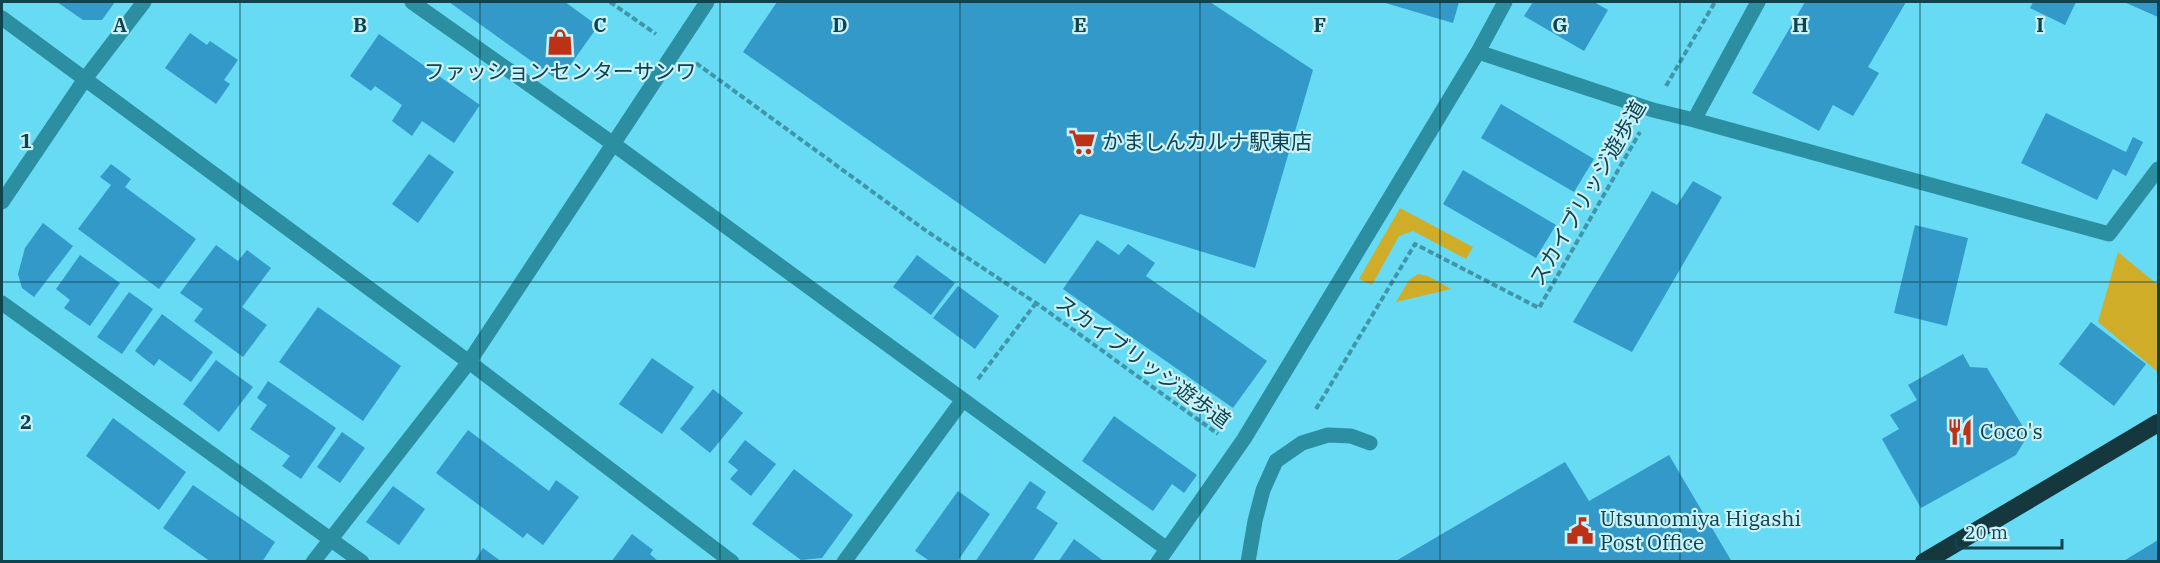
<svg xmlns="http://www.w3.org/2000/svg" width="2160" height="563" font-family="'IBM Plex Serif','Noto Sans JP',serif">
  <rect width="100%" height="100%" fill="#67dbf3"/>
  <path fill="#cfad29" d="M1400,208L1473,247L1466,259L1413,231L1399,236L1372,285L1359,279Z
    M2118,252L2158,285V372L2098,322Z
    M1418,274L1428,276L1451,289L1396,302L1409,280Z"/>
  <path fill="#3299c9" d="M57,2H115L102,20H83Z
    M449,2H565L598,26L559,81Z
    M777,2H1210L1313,70L1255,268L1080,214L1045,264L743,52Z
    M1382,2H1459L1453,23Z
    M1533,2H1594L1608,10L1584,51L1524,16Z
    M1805,2H1906L1868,67L1879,73L1853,116L1833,105L1819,131L1752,93Z
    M2033,2H2076L2065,25L2030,8Z
    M2124,2H2158V17Z
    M190,33L207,45L210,41L238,60L224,80L230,84L216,104L165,68Z
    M379,34L480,105L454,143L422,121L412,136L392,121L402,105L375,86L371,91L350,76Z
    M1501,104L1594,159L1574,192L1481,138Z
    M2046,113L2126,152L2133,137L2143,142L2126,176L2113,169L2097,200L2021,163Z
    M429,154L454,172L418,223L392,204Z
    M111,164L131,179L125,187L196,239L159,289L78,229L111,185L100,177Z
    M1463,170L1556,225L1536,258L1443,204Z
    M1693,181L1722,197L1632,352L1573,322L1652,191L1677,205Z
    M43,223L73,246L34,297L22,288L18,274L25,248Z
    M1915,225L1968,238L1947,326L1894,313Z
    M1097,240L1119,255L1128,244L1155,263L1146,276L1267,361L1233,408L1063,289Z
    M216,245L238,261L247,250L271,268L242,307L267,325L243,357L194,321L203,309L180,293Z
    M80,255L120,283L90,326L64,308L70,300L56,289Z
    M917,255L955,283L931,315L893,287Z
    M958,286L999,316L975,349L933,318Z
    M129,292L153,309L122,354L97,337Z
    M318,307L401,366L363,421L279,362Z
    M162,314L213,352L191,382L159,359L154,366L135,351Z
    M2091,322L2146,364L2114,406L2059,364Z
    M1963,354L1970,367L1987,368L2028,435L2016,455L1921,508L1882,439L1899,429L1890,415L1917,400L1908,385Z
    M652,358L694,387L662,434L619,404Z
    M216,360L253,387L219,432L183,404Z
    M268,381L336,428L301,479L282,466L290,456L250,429L267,405L257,398Z
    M713,389L743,413L710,453L680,429Z
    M1114,416L1197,475L1184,493L1172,484L1153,511L1082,461Z
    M113,418L186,472L159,510L86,456Z
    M468,430L549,491L556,480L579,497L543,545L527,533L523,538L436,473Z
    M342,432L365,448L340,483L317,467Z
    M745,440L776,464L751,496L730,479L738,470L728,462Z
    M1669,455L1732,562H1394L1565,462L1589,501Z
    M794,469L853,515L822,558L801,560L752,524Z
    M1030,481L1046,492L1036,508L1058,523L1032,562H975Z
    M193,485L275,542L262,562H211L163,528Z
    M393,486L425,509L399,545L366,522Z
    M958,491L990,514L957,562H931L915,551Z
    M632,534L653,550L650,554L659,562H611Z
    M1074,539L1105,562H1058Z
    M2158,540V562H2122Z
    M483,548L502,562H474Z"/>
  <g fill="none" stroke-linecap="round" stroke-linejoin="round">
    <path stroke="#4096a8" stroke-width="4" stroke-dasharray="6 3" stroke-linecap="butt" d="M610,2L656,34
      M696,63L925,230L1036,303L1218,434
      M1666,86L1715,2
      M978,379L1036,303
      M1316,409L1415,244L1539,308L1640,132"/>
    <path stroke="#2b8fa1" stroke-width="15" d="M412,2L612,143L1167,549
      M2,18L469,362L732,562
      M1478,52L1653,110L1694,120L1758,2
      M1694,120L2109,234L2158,169
      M2,202L85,79L144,2
      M2,303L362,562
      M313,562L469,362L707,2
      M844,562L962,401
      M1158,562L1244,439L1478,52L1505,2
      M1248,562L1255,521L1263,490L1276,461L1302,443L1328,435L1351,436L1370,443"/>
    <path stroke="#15373e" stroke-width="18" d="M1924,562L2158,423"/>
  </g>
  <path fill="none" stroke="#10434d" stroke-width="1.5" stroke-opacity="0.55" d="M240,2V562M480,2V562M720,2V562M960,2V562M1200,2V562M1440,2V562M1680,2V562M1920,2V562M2,282H2158"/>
  <defs>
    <symbol id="shop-bare" viewBox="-9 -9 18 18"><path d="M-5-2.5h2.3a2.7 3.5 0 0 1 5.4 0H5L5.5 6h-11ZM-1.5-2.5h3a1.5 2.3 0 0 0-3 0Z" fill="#bd3216" stroke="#c9f2fb" stroke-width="2.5" paint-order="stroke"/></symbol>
    <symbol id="supermarket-bare" viewBox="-9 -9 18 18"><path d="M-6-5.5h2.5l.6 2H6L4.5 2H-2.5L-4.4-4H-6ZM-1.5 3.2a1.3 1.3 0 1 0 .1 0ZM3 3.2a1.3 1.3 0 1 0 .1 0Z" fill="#bd3216" stroke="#c9f2fb" stroke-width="2.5" paint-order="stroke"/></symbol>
    <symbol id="restaurant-bare" viewBox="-9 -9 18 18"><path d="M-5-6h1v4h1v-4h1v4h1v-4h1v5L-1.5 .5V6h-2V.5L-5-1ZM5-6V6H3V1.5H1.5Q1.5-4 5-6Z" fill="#bd3216" stroke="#c9f2fb" stroke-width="2.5" paint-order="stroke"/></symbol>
    <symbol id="civic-bare" viewBox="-9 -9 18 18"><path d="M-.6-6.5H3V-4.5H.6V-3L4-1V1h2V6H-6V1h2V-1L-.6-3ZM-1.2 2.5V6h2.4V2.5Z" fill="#bd3216" stroke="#c9f2fb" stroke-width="2.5" paint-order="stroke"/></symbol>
  </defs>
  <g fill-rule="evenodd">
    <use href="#shop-bare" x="541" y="23" width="38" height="38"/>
    <use href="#supermarket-bare" x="1063" y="123" width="38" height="38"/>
    <use href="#restaurant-bare" x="1941" y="413" width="38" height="38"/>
    <use href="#civic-bare" x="1561" y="512" width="38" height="38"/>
  </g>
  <g text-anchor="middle" stroke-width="4.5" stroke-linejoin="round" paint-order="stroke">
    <g font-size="21" fill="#10434d" stroke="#c9f2fb" text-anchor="start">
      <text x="560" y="79" text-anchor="middle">ファッションセンターサンワ</text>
      <text x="1102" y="149">かましんカルナ駅東店</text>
      <text x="1980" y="439">Coco's</text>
      <text x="1600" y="526">Utsunomiya Higashi<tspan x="1600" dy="24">Post Office</tspan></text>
    </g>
    <g font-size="21" fill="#10434d" stroke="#c9f2fb">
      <text transform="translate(1588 193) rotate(-60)" y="7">スカイブリッジ遊歩道</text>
      <text transform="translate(1143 362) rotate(36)" y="7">スカイブリッジ遊歩道</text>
    </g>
  </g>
  <g font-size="20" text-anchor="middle" font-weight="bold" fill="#10434d" stroke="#c9f2fb" stroke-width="4.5" stroke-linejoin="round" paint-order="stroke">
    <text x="120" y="32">A</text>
    <text x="360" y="32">B</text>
    <text x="600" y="32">C</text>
    <text x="840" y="32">D</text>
    <text x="1080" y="32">E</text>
    <text x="1320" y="32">F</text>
    <text x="1560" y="32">G</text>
    <text x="1800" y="32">H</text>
    <text x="2040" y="32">I</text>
    <text x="26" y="148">1</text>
    <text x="26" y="429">2</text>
  </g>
  <rect width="2160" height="563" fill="none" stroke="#10434d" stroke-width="6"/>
  <path d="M1956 539v9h106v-9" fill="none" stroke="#10434d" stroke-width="3"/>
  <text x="1965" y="539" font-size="18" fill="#10434d" stroke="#c9f2fb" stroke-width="4.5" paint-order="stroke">20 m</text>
</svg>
